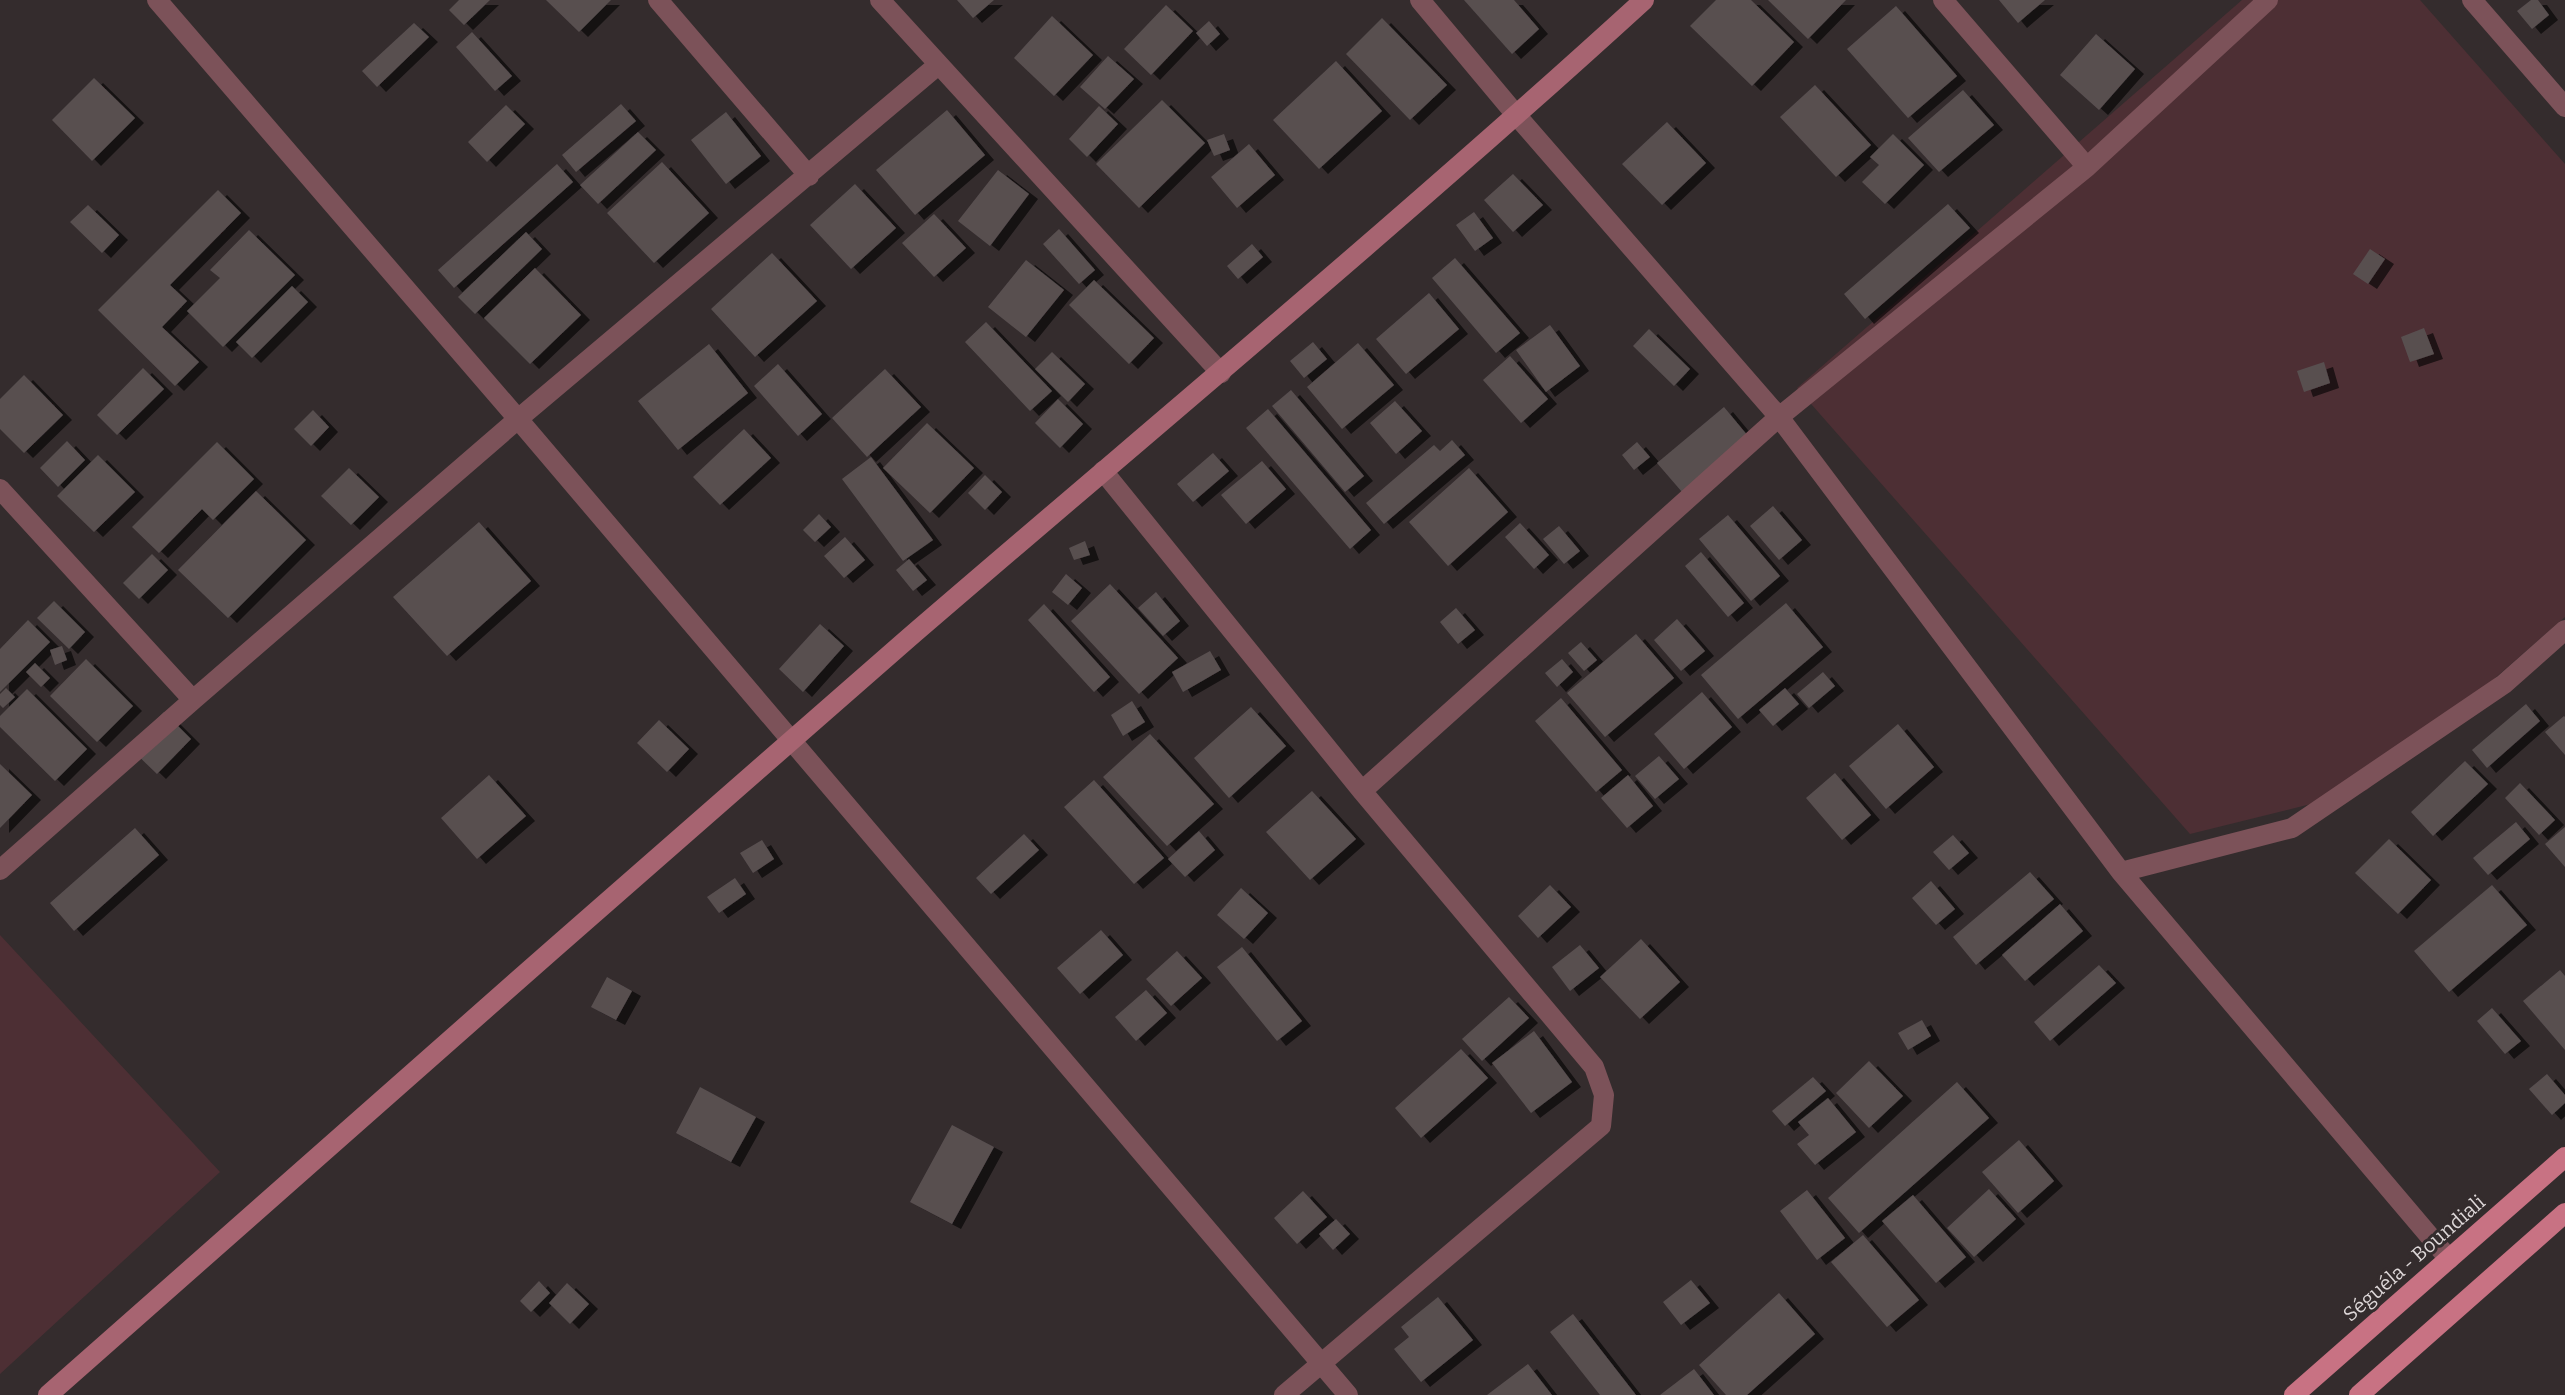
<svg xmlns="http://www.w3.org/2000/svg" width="2565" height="1395" font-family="Bitter,serif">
  <defs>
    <filter id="shadow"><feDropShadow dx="9" dy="5" stdDeviation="0" flood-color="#0009"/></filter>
  </defs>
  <rect width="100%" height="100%" fill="#342c2d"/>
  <path fill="#4d2f34" d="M2242,0H2420L2565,164V617L2367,790L2190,834L1797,388Z
    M0,935L220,1172L0,1374Z"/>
  <path fill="#584f50" filter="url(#shadow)" d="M459,0H490L464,25L449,10Z
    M546,0H611L579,32Z
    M957,0H994L973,18Z
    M1464,0H1514L1539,29L1512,54Z
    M1716,0H1751L1794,42L1752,86L1690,26Z
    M1768,0H1846L1808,39Z
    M1999,0H2045L2018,23Z
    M2531,0H2538L2549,15L2532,29L2517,11Z
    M1166,5L1193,31L1151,75L1124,49Z
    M1896,6L1957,76L1908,118L1847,49Z
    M1052,16L1093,55L1054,96L1014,58Z
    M1382,18L1447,85L1410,120L1346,54Z
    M1209,21L1220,34L1207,46L1196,33Z
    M414,23L429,37L377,87L362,71Z
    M472,32L512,76L495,91L456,47Z
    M2096,34L2135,69L2099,110L2060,75Z
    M1108,56L1134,79L1105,109L1080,87Z
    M1336,61L1382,111L1319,169L1273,120Z
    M94,78L135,118L92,161L52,120Z
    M1815,85L1871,145L1836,177L1780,117Z
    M1963,90L1994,125L1939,172L1908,138Z
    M1162,100L1205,143L1139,208L1096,164Z
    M621,104L636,121L576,172L562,155Z
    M506,105L525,124L487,162L468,142Z
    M1099,106L1118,124L1087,157L1069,139Z
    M947,110L985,155L915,215L876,170Z
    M726,112L761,156L726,184L691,140Z
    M1667,122L1706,163L1662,205L1622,164Z
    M638,132L656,150L598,204L580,185Z
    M1224,134L1230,150L1214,156L1207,140Z
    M1893,134L1924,165L1885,204L1862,182L1879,165L1870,157Z
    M1249,144L1275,175L1237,208L1211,177Z
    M662,162L709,213L654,263L607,213Z
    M557,164L573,182L454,288L438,270Z
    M998,170L1029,194L990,246L958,221Z
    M1513,174L1543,205L1513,232L1484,200Z
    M855,184L896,228L851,269L810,225Z
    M218,190L241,213L170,285L187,301L162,327L199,362L175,386L98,310Z
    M1948,204L1970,228L1865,319L1844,294Z
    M88,205L119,235L102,253L70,222Z
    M1474,212L1493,238L1475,251L1456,225Z
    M934,214L966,248L934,277L902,243Z
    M1059,229L1095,270L1079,284L1043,244Z
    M249,230L295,275L223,347L187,311L220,278L210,270Z
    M526,232L542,249L475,314L458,297Z
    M1252,244L1263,257L1238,279L1227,266Z
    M2370,249L2385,259L2368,284L2353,274Z
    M772,253L817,301L755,357L711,309Z
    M1455,258L1520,333L1496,353L1432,278Z
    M1026,260L1064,290L1026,337L988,307Z
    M535,268L581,315L530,364L484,318Z
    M1094,280L1154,338L1129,364L1069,305Z
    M292,286L308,302L252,358L236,342Z
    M1429,293L1459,329L1406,374L1376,339Z
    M986,322L1052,391L1030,411L965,342Z
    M1550,325L1580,366L1546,392L1516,350Z
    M2424,328L2434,354L2410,362L2401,337Z
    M1649,329L1690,369L1674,386L1633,346Z
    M1313,342L1327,359L1304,378L1290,361Z
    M1358,343L1394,385L1342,429L1307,387Z
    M709,344L748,393L678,450L638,401Z
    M1052,352L1085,384L1068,402L1035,369Z
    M1510,356L1548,399L1521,423L1483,380Z
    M2324,362L2330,383L2304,392L2297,371Z
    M778,364L822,414L798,436L754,386Z
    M143,368L164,389L117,435L97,415Z
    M885,369L921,407L867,457L832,418Z
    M24,375L63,415L24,453L0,429V399Z
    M1291,390L1364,476L1345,492L1272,406Z
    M1058,399L1083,424L1060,448L1035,423Z
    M1395,401L1422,431L1396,454L1370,423Z
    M1724,407L1748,436L1682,492L1657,463Z
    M1268,409L1371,530L1350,549L1246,428Z
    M313,410L329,427L311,446L294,429Z
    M927,423L974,468L930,513L883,468Z
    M744,429L771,458L720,505L693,477Z
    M1452,440L1465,455L1384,524L1366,503L1434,445L1440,451Z
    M67,441L85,460L58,487L40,468Z
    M217,442L254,479L213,520L202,509L159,553L132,527Z
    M1637,442L1650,457L1634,470L1622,455Z
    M1213,453L1229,471L1193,502L1177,484Z
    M98,455L135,492L94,532L57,496Z
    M871,457L933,540L903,561L842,479Z
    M1262,461L1286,489L1246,524L1221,495Z
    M349,468L379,497L351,525L321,496Z
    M1469,468L1508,512L1448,566L1409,522Z
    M985,475L1002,492L985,510L968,493Z
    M256,491L306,540L228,618L178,570Z
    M1773,506L1802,540L1779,560L1750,526Z
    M819,514L831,527L815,542L803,530Z
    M1728,515L1780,576L1751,601L1699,539Z
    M479,522L531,581L447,656L393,597Z
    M1520,523L1549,555L1534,569L1505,537Z
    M1559,526L1580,551L1564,564L1543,539Z
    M845,537L865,560L844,578L824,556Z
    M1085,541L1090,555L1074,560L1069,548Z
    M1701,552L1744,603L1728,617L1685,566Z
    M152,554L168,570L139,599L123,583Z
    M909,559L927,580L913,591L896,570Z
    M1066,574L1082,588L1068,605L1052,592Z
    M1110,584L1178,658L1139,694L1071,621Z
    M1156,592L1180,621L1163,636L1138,608Z
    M54,601L85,632L69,649L37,618Z
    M1786,603L1823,647L1738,719L1701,675Z
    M1044,604L1110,677L1094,692L1028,620Z
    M1456,608L1475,630L1458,644L1440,622Z
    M1677,619L1705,651L1681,671L1654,640Z
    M28,620L50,642L0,692V649Z
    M820,624L844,646L803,692L779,669Z
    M1636,634L1674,678L1605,737L1567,693Z
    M1581,642L1597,660L1584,671L1568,653Z
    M62,646L67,660L55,665L50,650Z
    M1210,651L1221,670L1183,692L1172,672Z
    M86,659L133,706L97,742L50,696Z
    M1562,659L1573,672L1557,687L1545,673Z
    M35,663L50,678L41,687L26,672Z
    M1823,672L1835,686L1809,708L1797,694Z
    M6,688L15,697L3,708L0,705V694Z
    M1785,688L1799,704L1773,726L1759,710Z
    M27,689L87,749L55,781L0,727V716Z
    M1702,692L1732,727L1684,769L1654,734Z
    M1561,698L1622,770L1596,792L1535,721Z
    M1132,701L1145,722L1123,736L1111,715Z
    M2526,704L2540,721L2487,768L2472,750Z
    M1251,707L1286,746L1229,798L1194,758Z
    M164,712L191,739L157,774L129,747Z
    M2564,716L2565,717V755L2545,732Z
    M659,720L689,749L667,772L637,743Z
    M1898,724L1934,767L1886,809L1849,766Z
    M1150,734L1214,804L1167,846L1103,777Z
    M1659,756L1679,779L1655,799L1635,776Z
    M2465,761L2488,784L2433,836L2411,812Z
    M0,764L32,795L0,828Z
    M1835,773L1871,815L1842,840L1806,798Z
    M489,775L526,816L477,859L441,818Z
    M1628,775L1653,806L1627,828L1601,798Z
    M1094,780L1164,858L1134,884L1064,807Z
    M2520,783L2555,820L2539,835L2505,798Z
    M1312,791L1356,839L1310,880L1266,832Z
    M2516,822L2530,839L2488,875L2473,858Z
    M2565,827V867L2545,844Z
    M135,828L159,855L74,931L50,903Z
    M1199,831L1215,850L1185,877L1168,859Z
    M1024,834L1039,850L991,894L976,878Z
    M1953,835L1969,853L1949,870L1933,852Z
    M2389,839L2431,880L2398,914L2355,873Z
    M762,840L774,859L753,873L740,853Z
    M2030,872L2054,899L1976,965L1953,937Z
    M735,878L746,894L719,913L707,897Z
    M1931,881L1955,909L1936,925L1912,898Z
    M1550,885L1571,907L1538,938L1518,916Z
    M2492,885L2527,925L2449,992L2414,951Z
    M1241,888L1268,913L1244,939L1217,915Z
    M2060,904L2083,931L2025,981L2002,955Z
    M1101,930L1123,955L1080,994L1057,968Z
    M1641,939L1680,982L1640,1019L1600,977Z
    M1580,945L1599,968L1570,991L1552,967Z
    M1242,947L1302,1021L1277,1041L1217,967Z
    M1177,951L1202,978L1171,1006L1146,979Z
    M2099,965L2116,983L2050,1041L2034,1022Z
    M2560,970L2565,976V1050L2523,1001Z
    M607,977L632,991L616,1020L591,1007Z
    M1146,990L1167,1013L1136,1041L1115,1017Z
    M1509,997L1529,1018L1482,1061L1462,1039Z
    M2492,1008L2521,1041L2505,1054L2477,1021Z
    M1922,1020L1931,1036L1908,1050L1898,1033Z
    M1534,1031L1572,1082L1531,1113L1492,1063Z
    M1461,1049L1488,1078L1421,1138L1395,1108Z
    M1869,1061L1903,1096L1869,1128L1836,1093Z
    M2547,1074L2565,1095V1103L2552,1115L2529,1089Z
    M1813,1077L1826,1091L1785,1126L1772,1111Z
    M1957,1082L1989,1118L1859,1233L1828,1198Z
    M700,1087L756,1117L731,1162L676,1133Z
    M1828,1098L1856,1132L1815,1165L1797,1144L1809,1135L1798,1122Z
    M952,1125L994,1147L952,1224L910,1202Z
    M2019,1140L2054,1181L2018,1213L1982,1172Z
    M1989,1189L2016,1219L1974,1257L1947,1228Z
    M1807,1190L1845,1238L1817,1260L1780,1211Z
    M1303,1191L1327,1217L1297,1244L1274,1218Z
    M1913,1195L1966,1257L1936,1283L1882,1221Z
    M1336,1219L1350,1234L1333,1250L1319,1234Z
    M1863,1235L1919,1300L1887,1327L1831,1262Z
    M1691,1280L1710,1303L1681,1325L1663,1302Z
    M539,1281L550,1293L531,1312L520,1301Z
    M567,1283L589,1304L570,1324L549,1303Z
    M1779,1293L1815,1334L1747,1395H1726L1699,1365Z
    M1438,1297L1473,1340L1421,1382L1394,1349L1409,1337L1401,1327Z
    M1573,1314L1636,1395H1600L1550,1332Z
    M1528,1364L1552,1395H1487Z
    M1694,1369L1714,1395H1660Z"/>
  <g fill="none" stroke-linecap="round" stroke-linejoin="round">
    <path stroke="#7c5259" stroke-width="20" d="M157,0L518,419L1348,1395
      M658,0L809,176
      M880,0L1221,373
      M1420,0L1517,116L1779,417L2121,872L2449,1259
      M1943,0L2087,167
      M2472,0L2565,107
      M1103,471L1362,791L1594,1067L1604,1095L1601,1126L1284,1395
      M0,489L193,700
      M1362,791L1779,417L2087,167L2268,0
      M0,870L193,700L518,419L938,65
      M2121,872L2292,828L2504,684L2565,630"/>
    <path stroke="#a76471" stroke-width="20" d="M48,1395C333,1144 617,891 904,642C1151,429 1403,220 1644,0"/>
    <path stroke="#c87283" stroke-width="20" d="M2294,1395L2565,1157
      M2359,1395L2565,1213"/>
  </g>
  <g text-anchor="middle" stroke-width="6" stroke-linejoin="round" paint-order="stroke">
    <g font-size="20" fill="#ddd7d8" stroke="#342c2d">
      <text transform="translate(2414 1258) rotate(-41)" y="7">Séguéla - Boundiali</text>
    </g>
  </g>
</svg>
